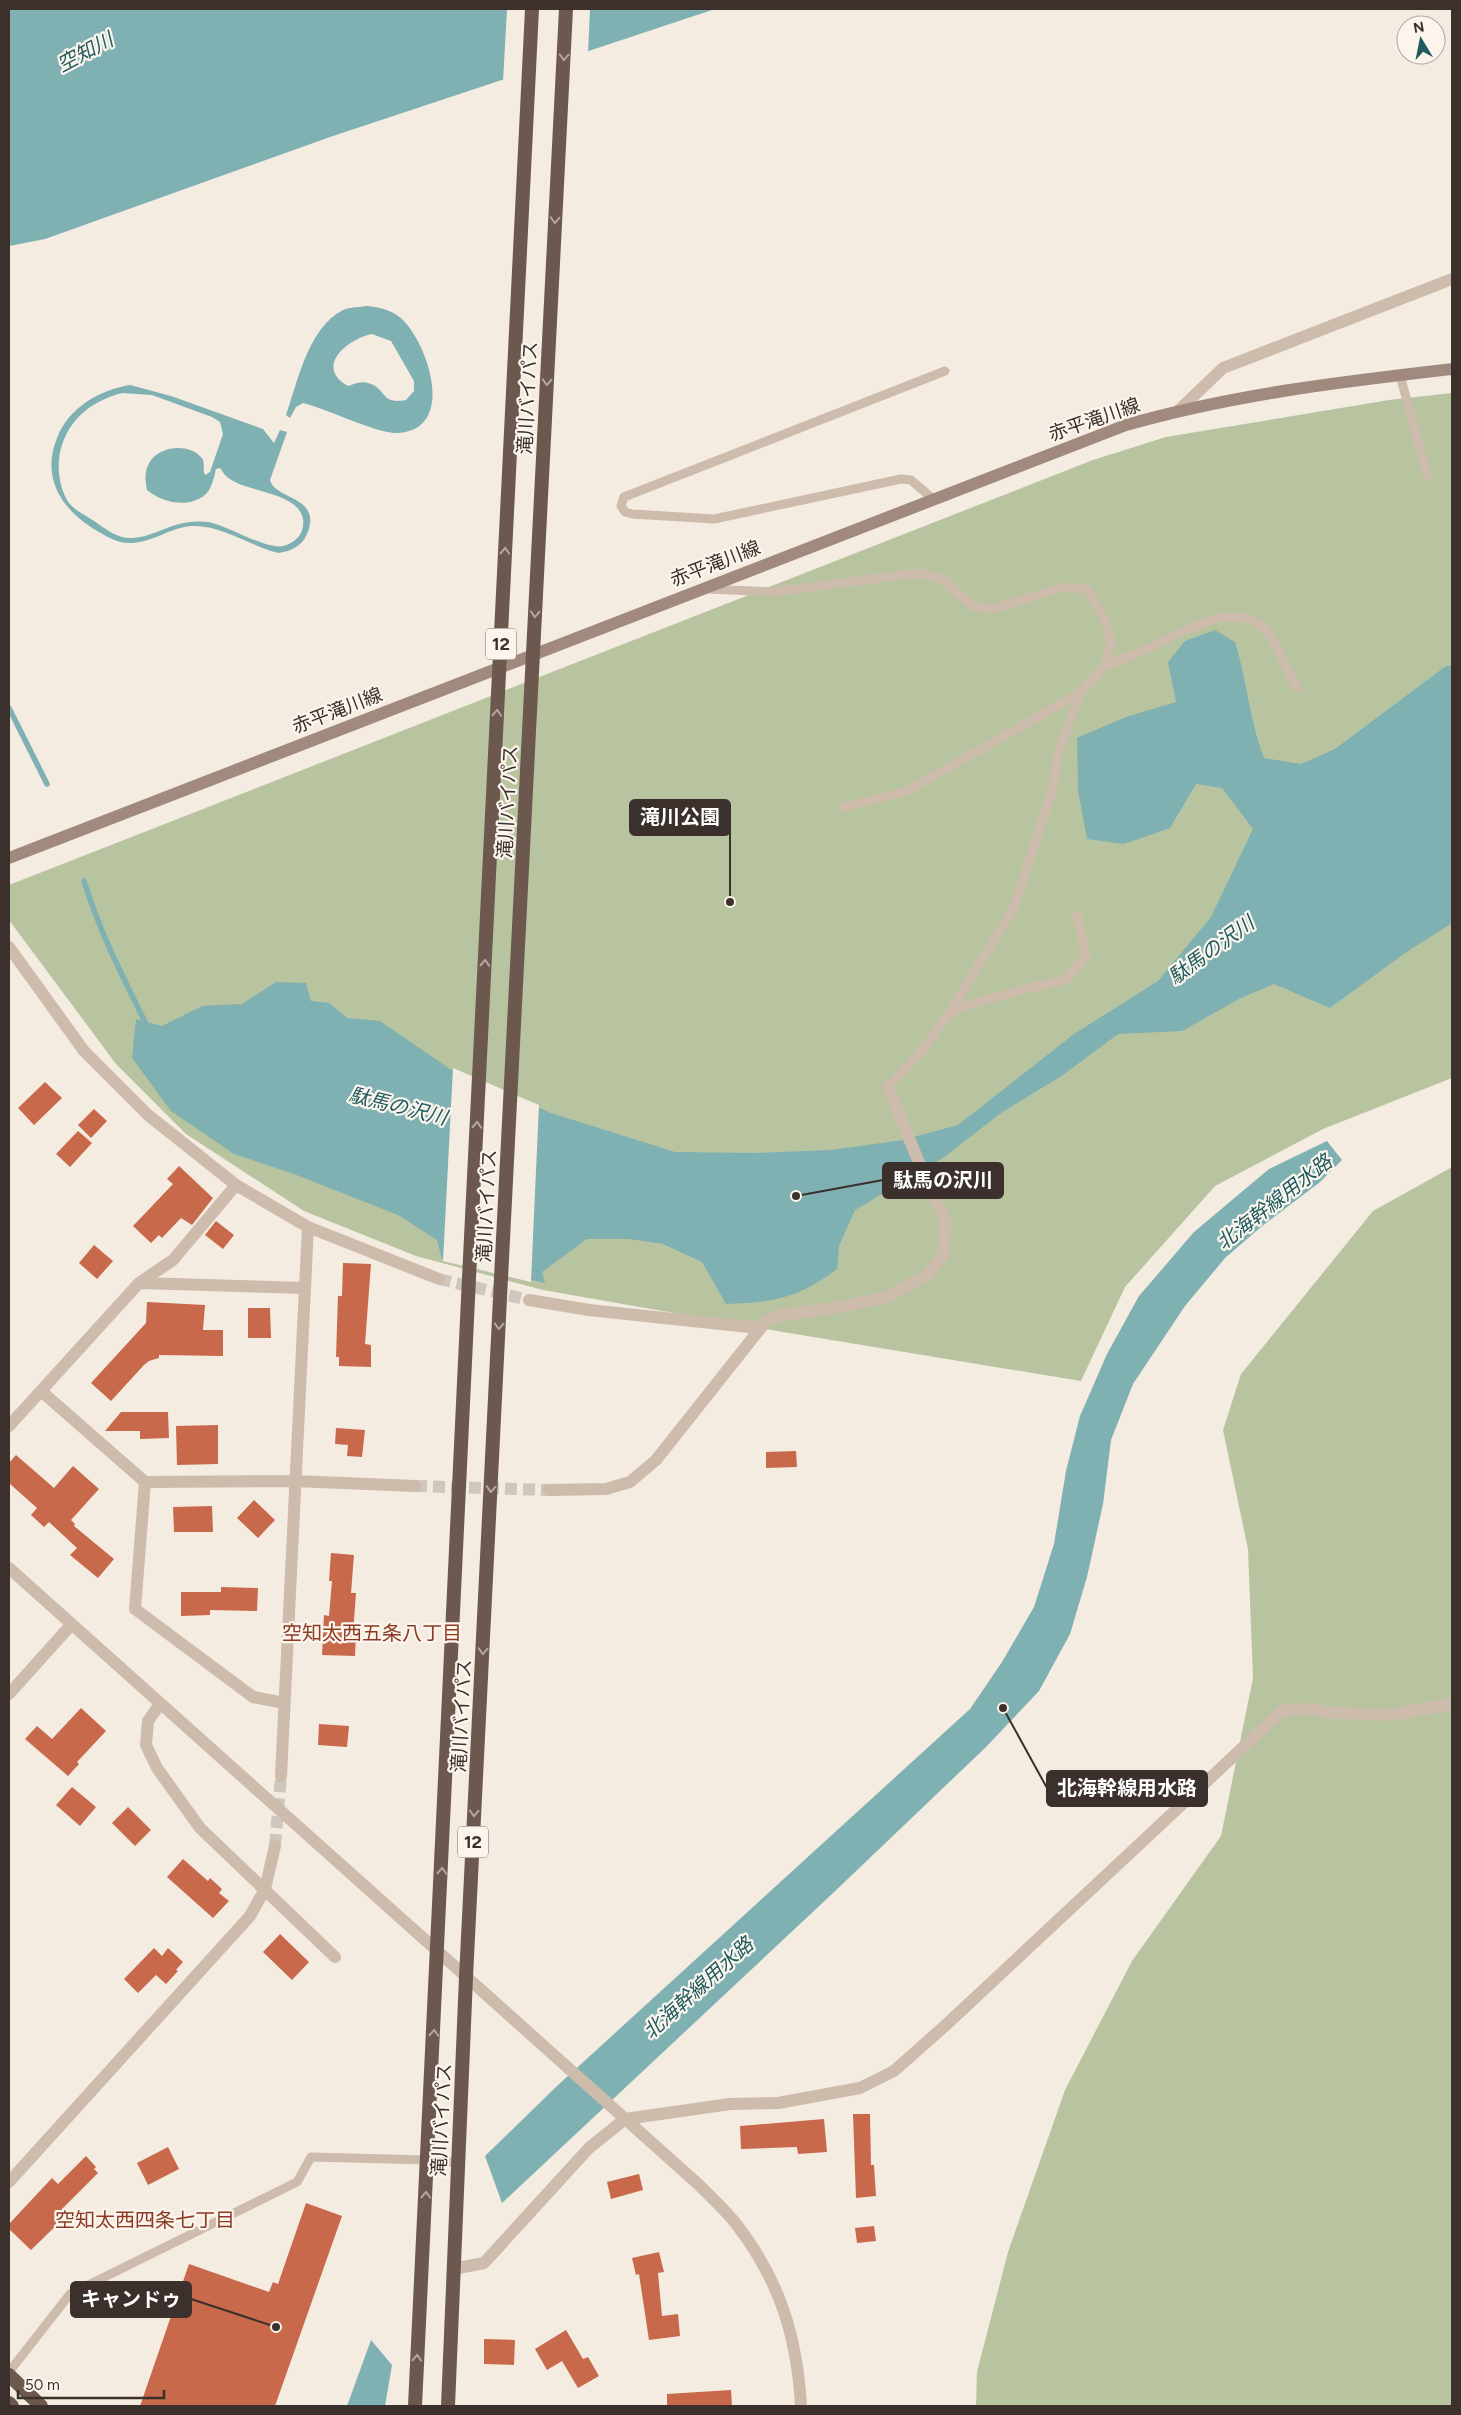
<svg xmlns="http://www.w3.org/2000/svg" width="1461" height="2415" font-family="Figtree,'Noto Sans JP',sans-serif">
  <rect width="100%" height="100%" fill="#f4ebe1"/>
  <path fill="#b8c4a0" d="M1452,393V1078L1323,1129L1215,1186L1125,1287L1081,1381L771,1330L543,1290L416,1256L304,1211L186,1134L116,1064L9,920V885L1093,460L1166,437L1389,400Z
    M1452,1167V2406H976L977,2372L1008,2252L1065,2090L1132,1961L1221,1836L1253,1678L1248,1549L1223,1430L1241,1374L1373,1211Z"/>
  <path fill="#7fb0b2" fill-rule="evenodd" d="M9,9H715L330,137L45,239L9,246Z
    M367,306C379,307 392,310 402,319C428,344 457,429 398,433C377,434 328,409 303,403L296,407L290,418L286,415C298,381 308,328 343,310C350,307 360,307 367,306ZM372,334L391,341L414,381V391L406,400C380,405 387,388 368,383C362,381 354,384 348,386C314,367 347,339 372,334Z
    M130,385L171,396L263,429L274,443L280,430L287,432L270,480C275,500 323,496 307,534C302,546 291,551 279,553C251,547 223,525 192,526C171,527 152,543 130,543C118,543 109,538 99,532C64,512 40,480 57,438C69,407 100,390 130,385ZM122,393L152,395L212,417L220,422L223,434L210,472L205,475C202,469 206,462 201,457C189,443 161,446 151,460C144,470 145,480 147,490C163,503 189,509 206,494C212,488 214,477 216,469L220,468C223,472 225,476 230,479C248,492 299,493 303,519C305,533 296,543 283,546C266,550 227,525 208,522C172,518 159,537 131,538C117,538 107,530 97,523C89,517 75,511 69,503C58,487 56,462 62,445C72,416 93,401 122,393Z
    M1215,630L1235,642C1247,680 1249,719 1264,758L1301,764L1335,749L1446,666H1452V923L1408,951L1330,1008L1274,984L1239,999L1182,1031L1118,1034L1063,1075L1001,1113L943,1158L855,1210L839,1246L837,1269C797,1299 774,1302 726,1304L702,1262L663,1244L629,1239H587L542,1272L545,1283L442,1259L437,1240L398,1215L294,1174L234,1154L171,1111L132,1058L136,1019L162,1026L202,1006L242,1004L276,982L306,983L311,1001L329,1003L347,1018L380,1021L450,1069L551,1113L675,1152L757,1153L831,1150L903,1140L958,1125L1074,1034L1158,981L1211,917L1253,829L1222,788L1196,784L1170,828L1124,844L1087,839L1078,790L1077,738L1126,717L1176,702L1168,662L1185,641Z
    M1327,1141L1342,1160L1320,1182L1262,1226L1225,1258L1185,1306L1133,1384L1111,1440L1103,1504L1087,1577L1070,1634L1039,1691L985,1748L832,1894L502,2203L485,2156L557,2086L970,1709L1002,1662L1034,1607L1054,1544L1066,1471L1080,1416L1107,1354L1139,1296L1194,1232L1269,1169Z
    M371,2340L392,2365L385,2406H347Z"/>
  <path fill="#f4ebe1" d="M507,9H590L588,53L503,81Z
    M453,1068L539,1105L531,1282L443,1261Z"/>
  <g fill="none" stroke-linecap="round" stroke-linejoin="round">
    <path stroke="#7fb0b2" stroke-width="5.5" d="M9,708L47,784
      M84,881C100,933 124,979 148,1028"/>
  </g>
  <path fill="#c8694b" d="M45,1082L62,1098L34,1125L18,1108Z
    M94,1109L107,1121L91,1138L78,1125Z
    M78,1131L92,1143L70,1167L56,1154Z
    M179,1166L213,1198L192,1225L181,1218L162,1238L159,1235L151,1243L133,1226L173,1184L167,1179Z
    M216,1221L234,1235L223,1249L205,1235Z
    M94,1245L113,1261L97,1279L79,1263Z
    M343,1263L371,1264L365,1344L371,1345V1367L339,1366V1357H336L338,1296H342Z
    M147,1302L205,1305L203,1330H223V1356L159,1355V1358L149,1361L144,1365L111,1401L91,1383L146,1323Z
    M248,1308H270L271,1338H248Z
    M121,1412H168L169,1438L140,1439V1431H105Z
    M218,1425V1464L177,1465L176,1426Z
    M336,1428L365,1430L362,1457L347,1456L348,1445L335,1444Z
    M796,1451L797,1467L766,1468V1452Z
    M16,1455L54,1488L73,1466L99,1489L71,1520L75,1524L74,1526L114,1559L98,1578L70,1555L77,1548L49,1522L44,1527L31,1515L37,1508L9,1483V1463Z
    M254,1500L275,1520L258,1538L237,1518Z
    M212,1506L213,1532H174L173,1507Z
    M331,1553L354,1555L351,1593H356L353,1634H356L355,1656L322,1655L324,1615L329,1616L332,1581H329Z
    M221,1587L258,1588L257,1611L210,1610V1615L181,1616V1592H221Z
    M81,1708L106,1731L77,1762L79,1764L68,1776L25,1739L37,1726L52,1739Z
    M319,1724L349,1726L347,1747L318,1745Z
    M72,1787L96,1807L80,1826L56,1805Z
    M128,1807L151,1830L135,1846L112,1823Z
    M183,1859L208,1881L210,1878L222,1889L219,1893L229,1901L213,1918L167,1877Z
    M280,1934L309,1962L292,1980L263,1952Z
    M154,1948L162,1956L168,1948L183,1962L176,1970L178,1971L166,1984L156,1975L138,1993L124,1979Z
    M853,2114H870L871,2165H874L876,2196L856,2198Z
    M824,2119L827,2152L798,2154L797,2147L741,2149L740,2126Z
    M168,2147L179,2169L148,2185L137,2163Z
    M86,2156L96,2167L94,2169L98,2173L62,2209L67,2215L31,2250L9,2229V2224L52,2178L58,2184Z
    M639,2174L643,2190L611,2199L607,2182Z
    M306,2203L342,2216L275,2406H140L189,2264L269,2292L273,2282L278,2284Z
    M874,2226L876,2241L857,2243L855,2228Z
    M659,2252L664,2272L658,2273L662,2316L678,2314L680,2336L649,2340L639,2274L636,2275L632,2258Z
    M566,2330L583,2359L588,2357L599,2376L578,2388L562,2361L547,2370L535,2349Z
    M484,2339L515,2340L514,2365L484,2364Z
    M731,2390L732,2406H667V2394Z"/>
  <g fill="none" stroke-linecap="round" stroke-linejoin="round">
    <path stroke="#cfc6bd" stroke-width="12" stroke-dasharray="12 6" stroke-linecap="butt" d="M439,1279L529,1300
      M415,1486L549,1490
      M275,1846L281,1776"/>
    <path stroke="#cdbbac" stroke-width="9" d="M1400,375L1427,475
      M933,499L911,480L901,479L714,519L632,514L625,512L621,506L624,497L945,371
      M708,589L774,592L917,573L941,578L973,606L993,609L1064,587L1087,589L1106,622L1111,643L1105,666L1080,693L905,792L844,807
      M1105,666C1122,659 1139,653 1155,645C1185,631 1232,600 1264,628C1274,637 1289,675 1297,688
      M947,1016L1014,908L1053,787L1058,754L1080,693
      M888,1087L922,1051L947,1016L958,1008L1025,989L1065,980L1086,956L1077,915
      M9,2372L70,2294L297,2182L311,2157L428,2160L458,2163"/>
    <path stroke="#cdbbac" stroke-width="12" d="M1179,410L1223,368L1452,279
      M9,947L84,1051L148,1115L236,1185L308,1227L439,1279
      M139,1283L173,1260L236,1185
      M529,1300L589,1310L758,1328
      M41,1391L145,1482L295,1481L415,1486
      M9,1426L139,1283L304,1288
      M145,1482L135,1609L253,1697L284,1703
      M549,1490L606,1489L630,1482L656,1460L767,1320L782,1315L840,1307L887,1297L927,1275L944,1254L945,1218L929,1187L888,1087
      M9,1694L71,1625
      M160,1704L148,1721L146,1745L157,1768L200,1828L335,1957
      M281,1776L308,1227
      M9,2182L250,1916L265,1889L275,1846
      M453,2269L484,2263L589,2148L625,2119L730,2104L778,2103L860,2088L894,2071L947,2024L1283,1710L1319,1709L1321,1712L1390,1715L1452,1704"/>
    <path stroke="#cdbbac" stroke-width="12" d="M9,1568L698,2184C711,2197 726,2211 737,2225C780,2281 797,2337 801,2406"/>
    <path stroke="#a18a7d" stroke-width="12" d="M9,858L1126,425C1235,394 1340,382 1452,369"/>
    <path stroke="#6c584f" stroke-width="14" d="M9,2375L41,2406
      M9,2403L12,2406
      M415,2406L469,1278
      M448,2406L466,1977L501,1278"/>
    <path stroke="#6c584f" stroke-width="14" d="M469,1278L532,9
      M501,1278L566,9"/>
  </g>
  <defs><path id="oneway-chevron" d="M-2-3.5L2.5 0L-2 3.5" fill="none" stroke-width="1.6" stroke-linecap="round" stroke-linejoin="round" transform="scale(1.25)"/></defs>
  <g stroke="#b4a69e">
    <use href="#oneway-chevron" transform="translate(564 57) rotate(93)"/>
    <use href="#oneway-chevron" transform="translate(555 220) rotate(93)"/>
    <use href="#oneway-chevron" transform="translate(547 382) rotate(93)"/>
    <use href="#oneway-chevron" transform="translate(505 551) rotate(-87)"/>
    <use href="#oneway-chevron" transform="translate(535 614) rotate(93)"/>
    <use href="#oneway-chevron" transform="translate(497 713) rotate(-87)"/>
    <use href="#oneway-chevron" transform="translate(485 963) rotate(-87)"/>
    <use href="#oneway-chevron" transform="translate(477 1125) rotate(-87)"/>
    <use href="#oneway-chevron" transform="translate(499 1326) rotate(93)"/>
    <use href="#oneway-chevron" transform="translate(491 1489) rotate(93)"/>
    <use href="#oneway-chevron" transform="translate(483 1651) rotate(93)"/>
    <use href="#oneway-chevron" transform="translate(474 1813) rotate(93)"/>
    <use href="#oneway-chevron" transform="translate(442 1871) rotate(-87)"/>
    <use href="#oneway-chevron" transform="translate(434 2033) rotate(-87)"/>
    <use href="#oneway-chevron" transform="translate(426 2195) rotate(-87)"/>
    <use href="#oneway-chevron" transform="translate(417 2358) rotate(-87)"/>
  </g>
  <g text-anchor="middle" stroke-width="4.5" stroke-linejoin="round" paint-order="stroke">
    <g fill="#fbf5ee" stroke="#756b66" stroke-width="1">
      <rect x="486" y="628.5" width="30" height="31" rx="4"/>
      <rect x="458" y="1826.5" width="30" height="31" rx="4"/>
    </g>
    <g font-size="18" font-weight="bold" fill="#3b302b">
      <text x="501" y="650">12</text>
      <text x="473" y="1848">12</text>
    </g>
    <g font-size="19" fill="#3b302b" stroke="#fbf5ee">
      <text transform="translate(527 398) rotate(-87)" y="7">滝川バイパス</text>
      <text transform="translate(1094 419) rotate(-19)" y="7">赤平滝川線</text>
      <text transform="translate(715 563) rotate(-21)" y="7">赤平滝川線</text>
      <text transform="translate(337 710) rotate(-21)" y="7">赤平滝川線</text>
      <text transform="translate(507 802) rotate(-87)" y="7">滝川バイパス</text>
      <text transform="translate(486 1206) rotate(-87)" y="7">滝川バイパス</text>
      <text transform="translate(461 1716) rotate(-87)" y="7">滝川バイパス</text>
      <text transform="translate(441 2120) rotate(-87)" y="7">滝川バイパス</text>
    </g>
    <g font-size="20" font-style="italic" fill="#1f5a5e" stroke="#fbf5ee">
      <text transform="translate(85 52) rotate(-28)" y="7">空知川</text>
      <text transform="translate(1211 950) rotate(-36)" y="7">駄馬の沢川</text>
      <text transform="translate(398 1106) rotate(14)" y="7">駄馬の沢川</text>
      <text transform="translate(1274 1202) rotate(-38)" y="7">北海幹線用水路</text>
      <text transform="translate(698 1988) rotate(-42)" y="7">北海幹線用水路</text>
    </g>
    <g font-size="20" fill="#8c3b22" stroke="#fbf5ee">
      <text x="372" y="1640">空知太西五条八丁目</text>
      <text x="145" y="2227">空知太西四条七丁目</text>
    </g>
  </g>
  <path fill="none" stroke="#3b302b" stroke-width="2" d="M730 902L730 817M796 1196L883 1180M1003 1708L1047 1788M276 2327L191 2299"/>
  <g fill="#3b302b" stroke="#fbf5ee" stroke-width="2">
    <circle cx="730" cy="902" r="5"/>
    <circle cx="796" cy="1196" r="5"/>
    <circle cx="1003" cy="1708" r="5"/>
    <circle cx="276" cy="2327" r="5"/>
  </g>
  <g fill="#3b302b" stroke="#3b302b" stroke-width="2">
    <rect x="630" y="800" width="100" height="35" rx="5"/>
    <rect x="883" y="1163" width="120" height="35" rx="5"/>
    <rect x="1047" y="1771" width="160" height="35" rx="5"/>
    <rect x="71" y="2282" width="120" height="35" rx="5"/>
  </g>
  <g font-size="20" text-anchor="middle" font-weight="bold" fill="#fff">
    <text x="680" y="824">滝川公園</text>
    <text x="943" y="1187">駄馬の沢川</text>
    <text x="1127" y="1795">北海幹線用水路</text>
    <text x="131" y="2306">キャンドゥ</text>
  </g>
  <rect width="1461" height="2415" fill="none" stroke="#3b302b" stroke-width="20"/>
  <g transform="translate(1421 40) rotate(350)"><circle r="24" fill="#fbf5ee" stroke="#aea6a0"/>
  <path d="M0-4L9 19L0 12L-9 19Z" fill="#1f5a5e"/>
  <text y="-8" font-size="14" font-weight="bold" text-anchor="middle" fill="#3b302b">N</text>
  </g>
  <path d="M18 2390v8h146v-8" fill="none" stroke="#3b302b" stroke-width="2.5"/>
  <text x="25" y="2390" font-size="15" fill="#3b302b" stroke="#fbf5ee" stroke-width="4" paint-order="stroke">50 m</text>
</svg>
